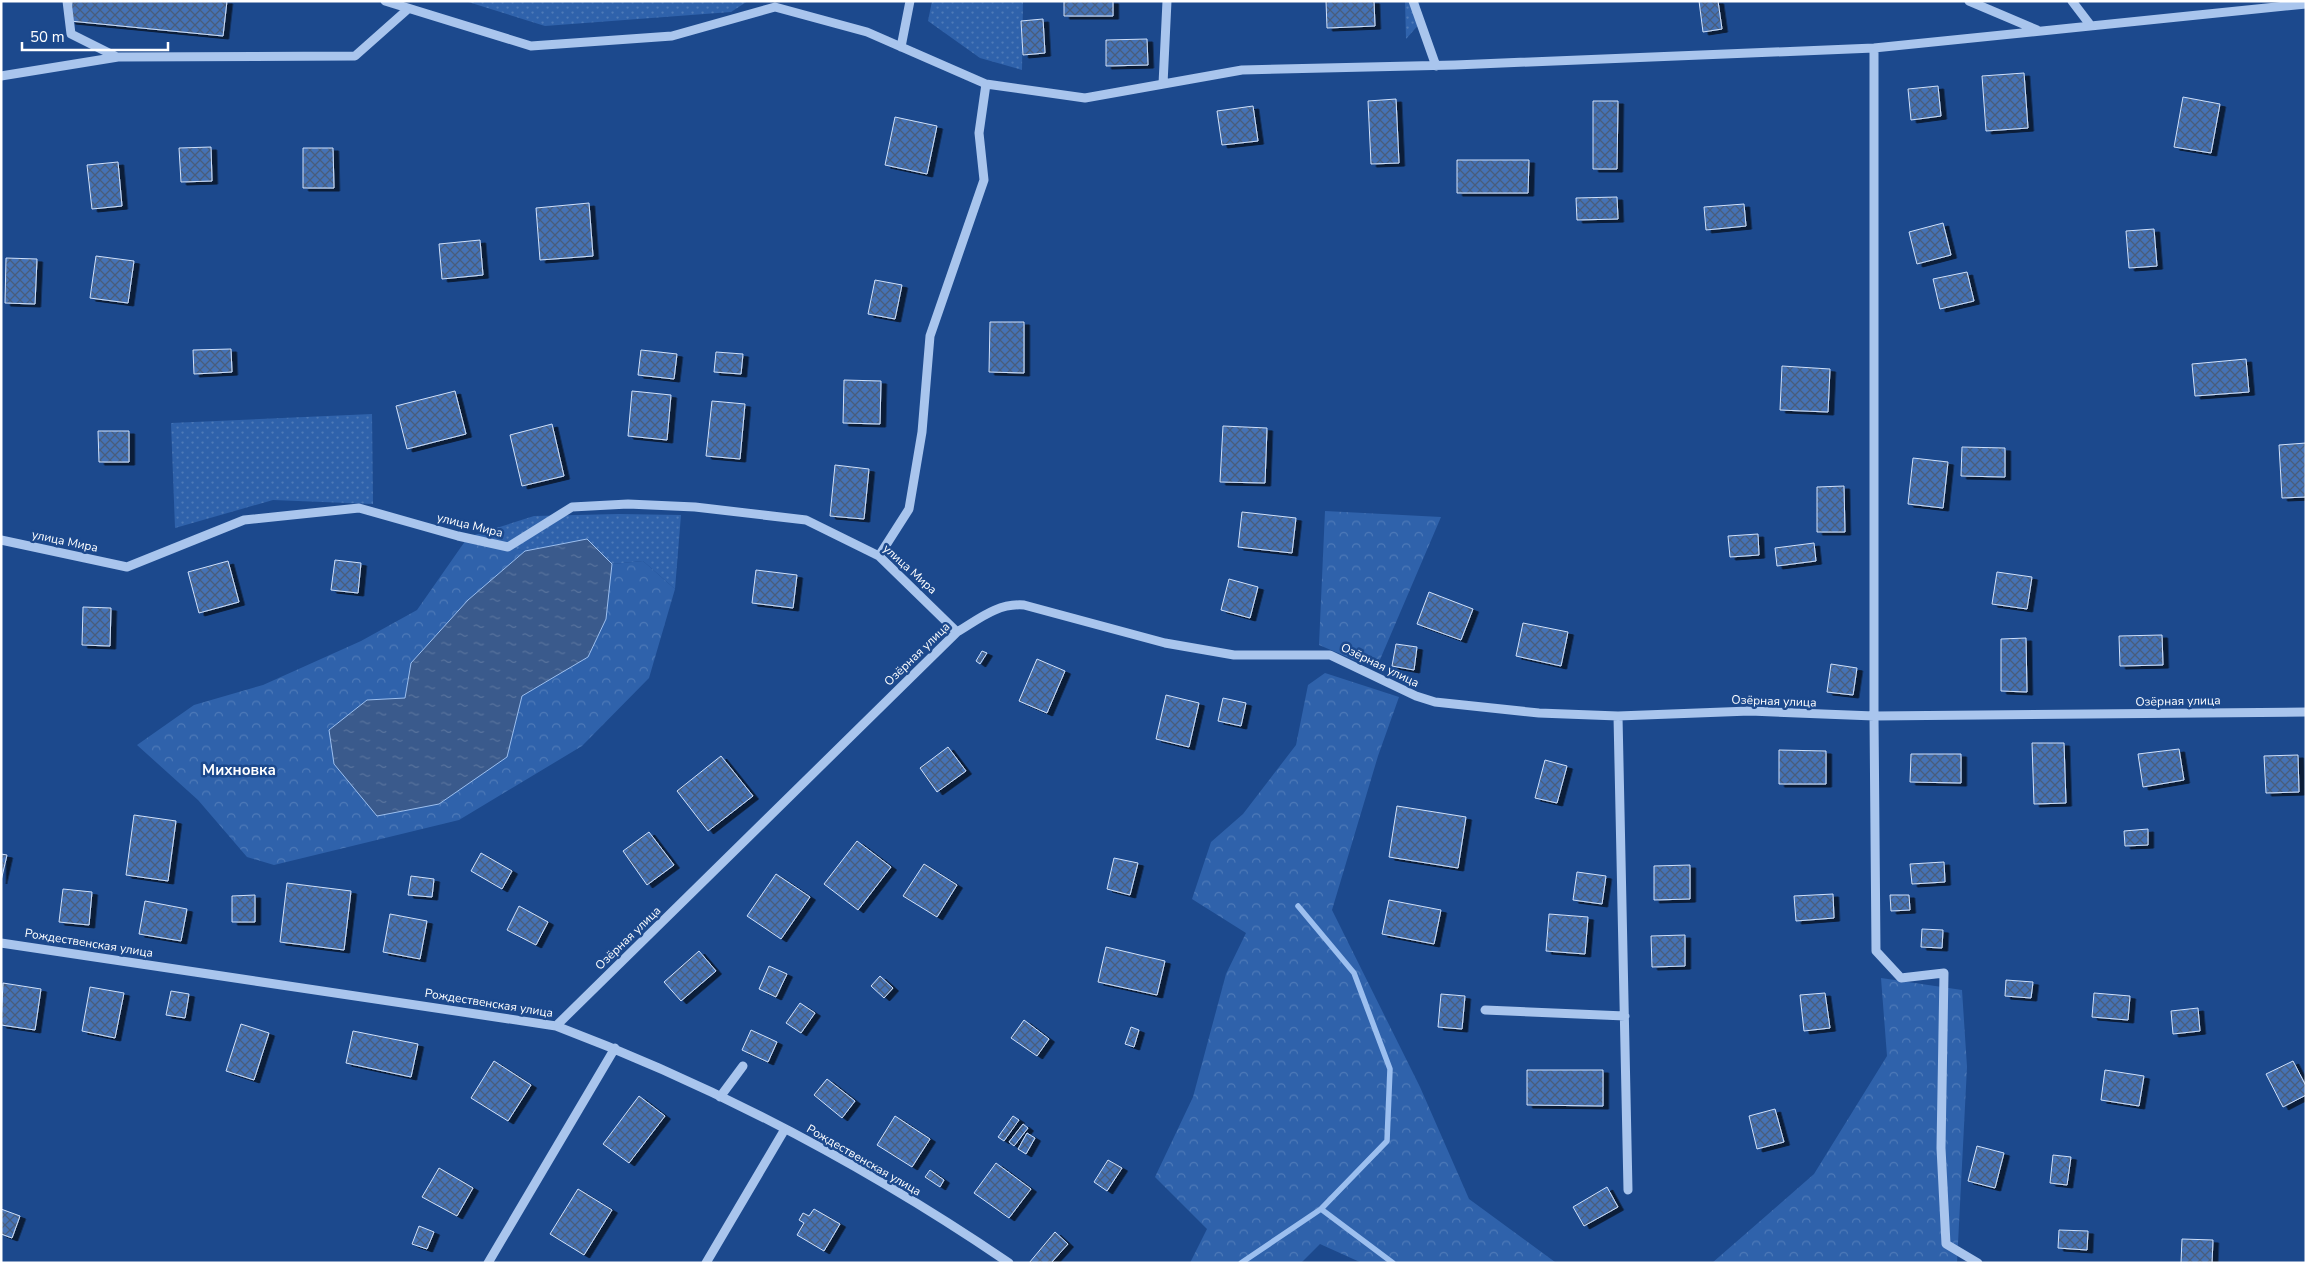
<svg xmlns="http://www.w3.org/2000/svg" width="2307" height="1264" font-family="'Nunito Sans',sans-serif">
  <defs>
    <pattern id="grass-dots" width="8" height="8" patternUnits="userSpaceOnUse" patternTransform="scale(1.25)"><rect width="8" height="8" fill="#2f62ab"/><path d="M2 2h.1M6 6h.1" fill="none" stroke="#4e7ab8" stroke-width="1.8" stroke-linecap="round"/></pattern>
    <pattern id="forest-crowns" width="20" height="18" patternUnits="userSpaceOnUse" patternTransform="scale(1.25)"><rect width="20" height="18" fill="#2f62ab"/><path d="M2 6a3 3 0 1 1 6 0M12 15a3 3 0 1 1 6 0" fill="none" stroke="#4e7ab8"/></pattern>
    <pattern id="water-ripples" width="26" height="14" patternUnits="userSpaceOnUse" patternTransform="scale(1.25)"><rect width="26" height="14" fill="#3a5a8c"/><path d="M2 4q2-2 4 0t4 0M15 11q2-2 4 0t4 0" fill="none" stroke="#58739d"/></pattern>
    <pattern id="building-cross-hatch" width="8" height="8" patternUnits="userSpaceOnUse" patternTransform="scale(1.25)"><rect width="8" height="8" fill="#4472b5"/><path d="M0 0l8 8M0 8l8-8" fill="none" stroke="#485d7b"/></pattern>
    <filter id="shadow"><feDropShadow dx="5.5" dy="3" stdDeviation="0" flood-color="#0009"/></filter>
  </defs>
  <rect width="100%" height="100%" fill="#1c498d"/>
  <path fill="url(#grass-dots)" d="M465,1H748L731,12L545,26Z
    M932,1H1023L1022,70L980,58L928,21Z
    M1405,1H1419L1421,22L1406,39Z
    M372,414L373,504L273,500L175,528L171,423Z
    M619,514L681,515L675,589L643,561L612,564L587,539L525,551L468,537L534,516Z"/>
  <path fill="url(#forest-crowns)" d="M1325,511L1441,517L1376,669L1319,645Z
    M468,537L525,551L468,600L411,663L405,698L367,700L507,757L522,696L588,656L606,619L612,564L643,561L675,589L649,678L582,746L459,820L274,865L247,857L198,800L137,745L194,705L263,685L361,641L417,610Z
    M1325,673L1399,697L1378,756L1332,910L1420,1087L1469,1199L1555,1262L1604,1263H1362L1320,1244L1301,1263H1190L1207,1229L1155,1177L1193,1097L1226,974L1246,933L1192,899L1211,842L1243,814L1296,745L1308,685Z
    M1881,978L1962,990L1967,1067L1957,1263H1712L1814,1174L1887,1056Z"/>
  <path fill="url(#water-ripples)" stroke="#9cbfef" d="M587,539L612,564L606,619L588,657L522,696L507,757L439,804L377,816L334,764L329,730L367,700L405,698L411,663L468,600L525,551Z"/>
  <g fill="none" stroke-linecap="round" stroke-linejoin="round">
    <path stroke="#9cbfef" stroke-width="5.5" d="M1298,906L1354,973L1390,1069L1387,1141L1321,1209
      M1241,1263L1321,1209L1393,1263"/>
  </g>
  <path fill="url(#building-cross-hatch)" stroke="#cfe0fa" filter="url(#shadow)" d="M72,1H227L223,36L70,21Z
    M1064,1H1113V16H1064Z
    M1326,1H1374L1375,26L1327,28Z
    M1699,1H1718L1722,29L1703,32Z
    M1043,19L1045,53L1023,55L1021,21Z
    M1147,39L1148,65L1106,66V40Z
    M2024,73L2028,128L1986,131L1982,76Z
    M1938,86L1941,116L1911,120L1908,89Z
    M2183,97L2220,104L2211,153L2174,147Z
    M1396,99L1399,163L1371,164L1368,101Z
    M1593,101H1618L1617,169H1593Z
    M1253,106L1258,141L1222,145L1217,111Z
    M895,117L937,126L927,174L885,165Z
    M211,147L212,181L181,182L179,148Z
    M303,148H333L334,188H303Z
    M1457,160H1529L1528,193H1457Z
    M118,162L122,206L92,209L87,165Z
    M1617,197L1618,219L1577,220L1576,198Z
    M589,203L593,256L540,260L536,208Z
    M1744,204L1746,226L1706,230L1704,207Z
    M1943,223L1951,255L1917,264L1909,232Z
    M2154,229L2157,266L2129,268L2126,231Z
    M480,240L483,275L442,279L439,244Z
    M96,256L134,261L128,303L90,298Z
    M6,258L37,259L35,304L5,303Z
    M1967,272L1974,301L1940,309L1933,279Z
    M875,280L902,285L895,319L868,314Z
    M990,322H1024V373L989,372Z
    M231,349L232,372L194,374L193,350Z
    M641,350L677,354L674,379L638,375Z
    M716,352L743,354L741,374L714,372Z
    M2246,359L2249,392L2195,396L2192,364Z
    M1782,366L1830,369L1828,412L1780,410Z
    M844,380L881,381L880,424L843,423Z
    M455,391L466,434L407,449L396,406Z
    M632,391L671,395L667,440L628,436Z
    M712,401L745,404L740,459L706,456Z
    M552,424L564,476L522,486L510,435Z
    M1223,426L1267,428L1265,483L1220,482Z
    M98,431H129V462H99Z
    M2306,443V497L2282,498L2279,445Z
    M1962,447L2005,448V477L1961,476Z
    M1913,458L1948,462L1943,508L1908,504Z
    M835,465L869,469L864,519L830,516Z
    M1844,486L1845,532H1817V487Z
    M1242,512L1296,518L1292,553L1238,547Z
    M1758,534L1759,555L1730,557L1728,536Z
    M1814,543L1816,561L1777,566L1775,548Z
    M335,560L361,563L358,593L331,590Z
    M228,561L239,602L199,613L188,572Z
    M756,570L797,575L793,608L752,603Z
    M1997,572L2032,577L2027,609L1992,604Z
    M1229,579L1258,587L1250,618L1221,610Z
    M1429,592L1473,609L1461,640L1417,624Z
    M83,607L111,608L110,646L82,645Z
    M1523,623L1568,632L1561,666L1516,656Z
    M2162,635L2163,665L2120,666L2119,636Z
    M2026,638L2027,692L2001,691V639Z
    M1396,644L1417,647L1414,670L1392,666Z
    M982,651L987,653L980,664L976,661Z
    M1037,659L1065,671L1047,713L1019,701Z
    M1831,664L1857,668L1853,695L1827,692Z
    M1166,695L1199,703L1189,747L1156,739Z
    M1223,698L1246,703L1241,726L1218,721Z
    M2032,743H2064L2066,803L2034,804Z
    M948,747L966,771L937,792L920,768Z
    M2179,749L2184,780L2143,787L2138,754Z
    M1779,750L1826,751V784H1779Z
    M1911,754H1961V783L1910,782Z
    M2298,755L2299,792L2266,793L2264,756Z
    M721,756L753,796L708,831L677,791Z
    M1545,760L1567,766L1557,803L1535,798Z
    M1397,806L1466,817L1458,868L1389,857Z
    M134,815L176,821L168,881L126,875Z
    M2148,829V845L2125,846L2124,831Z
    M649,832L674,865L647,885L623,851Z
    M857,841L891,867L858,910L824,884Z
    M481,853L512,871L502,889L471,871Z
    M1,854L7,855L1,881Z
    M1114,858L1138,863L1130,895L1107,889Z
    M1944,862L1945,882L1912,884L1910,864Z
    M924,864L957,885L937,917L903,896Z
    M1690,865V899L1654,900V866Z
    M1577,872L1606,876L1602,904L1573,900Z
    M776,874L810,897L781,939L747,916Z
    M411,876L434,879L432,897L408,895Z
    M287,883L351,891L344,950L280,942Z
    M63,889L92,892L89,925L59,922Z
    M1833,894L1834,918L1796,921L1794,896Z
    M255,895V922H232V896Z
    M1890,895H1909L1910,910L1891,911Z
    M1389,900L1441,910L1434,944L1382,934Z
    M145,901L187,909L181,941L139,934Z
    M519,906L548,922L536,945L507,930Z
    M390,914L427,921L420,959L383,952Z
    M1549,914L1588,917L1585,954L1546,951Z
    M1922,929L1943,930L1942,948L1921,947Z
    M1685,935V966L1652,967L1651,936Z
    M1106,947L1165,961L1157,995L1098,982Z
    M699,951L716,971L681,1001L664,982Z
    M769,966L787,974L776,997L759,989Z
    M880,976L893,988L884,998L871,986Z
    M2006,980L2033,982L2031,998L2005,996Z
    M3,983L41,989L35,1030L1,1025Z
    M90,987L124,993L115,1038L82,1031Z
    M171,991L189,994L185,1018L166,1015Z
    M1825,993L1830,1028L1804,1031L1800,995Z
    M2094,993L2130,996L2128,1020L2092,1017Z
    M1441,994L1465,996L1462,1029L1438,1027Z
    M800,1003L815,1013L801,1033L786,1023Z
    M2198,1008L2200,1031L2173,1034L2171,1011Z
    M1024,1020L1049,1039L1037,1056L1011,1038Z
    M241,1024L269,1033L254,1080L226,1071Z
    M1131,1027L1139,1030L1134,1047L1125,1044Z
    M751,1030L777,1042L768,1062L742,1050Z
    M353,1031L418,1044L411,1077L346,1063Z
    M494,1061L531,1085L508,1121L471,1098Z
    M2293,1061L2306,1086V1095L2283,1107L2266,1074Z
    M1527,1070H1603V1106L1527,1105Z
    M2105,1070L2144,1076L2139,1106L2101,1100Z
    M827,1079L855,1101L842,1118L814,1095Z
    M639,1096L665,1116L629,1163L603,1144Z
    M1775,1109L1784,1142L1757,1149L1749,1116Z
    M895,1116L930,1139L912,1167L877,1145Z
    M1013,1116L1019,1120L1004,1141L998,1137Z
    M1023,1124L1028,1128L1014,1146L1009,1142Z
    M1027,1133L1035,1138L1026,1154L1018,1149Z
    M1977,1146L2004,1153L1995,1188L1968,1181Z
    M2053,1155L2071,1157L2067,1185L2050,1183Z
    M1108,1160L1122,1168L1107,1191L1094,1182Z
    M996,1163L1031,1189L1009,1218L974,1193Z
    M439,1168L473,1188L457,1216L422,1197Z
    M930,1170L944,1180L940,1187L925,1177Z
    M1607,1187L1618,1207L1584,1226L1573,1207Z
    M578,1189L612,1210L584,1255L550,1234Z
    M1,1209L20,1216L12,1238L1,1234Z
    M814,1209L840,1224L824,1251L797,1235L804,1223L799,1220L803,1213L809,1216Z
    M419,1226L434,1232L427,1249L412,1244Z
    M2059,1230L2088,1231L2087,1250L2058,1248Z
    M1055,1232L1068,1244L1051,1263H1029Z
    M2182,1239L2213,1240L2212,1263H2181Z"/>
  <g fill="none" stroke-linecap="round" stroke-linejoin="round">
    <path stroke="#a9c5ed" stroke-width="9" d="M67,1L71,34L117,57
      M385,1L531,46L672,36L775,7L867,32L986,84L1085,98L1242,70L1455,65L1874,48L2306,4
      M1413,1L1436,66
      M1969,1L2037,30
      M2072,1L2091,26
      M901,47L910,1
      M1874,48V716L1876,951L1901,978L1944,973L1941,1148L1946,1244L1978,1263
      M1,76L118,57L355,56L408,9
      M1163,84L1167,1
      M1,540L127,567L244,520L359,508L458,536L508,547L572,507L628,504L695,507L806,520L879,556L957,632
      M879,556L909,509L922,432L930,336L984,180L979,133L986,84
      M1618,716L1628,1190
      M1,943L556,1026C715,1086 868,1167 1009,1263
      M1485,1010L1625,1016
      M556,1026L957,632C979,619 997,603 1024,605L1165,643L1234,655H1330L1416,696L1435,702L1539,713L1618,716L1750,711L1874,716L2306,712
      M720,1097L743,1066
      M488,1263L615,1048
      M706,1263L785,1129"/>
  </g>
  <g text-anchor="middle" stroke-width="5" stroke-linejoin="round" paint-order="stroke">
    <g font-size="12" fill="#fff" stroke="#1c498d">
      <text transform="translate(470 525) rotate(14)" y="4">улица Мира</text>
      <text transform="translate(65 541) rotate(12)" y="4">улица Мира</text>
      <text transform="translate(910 569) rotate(42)" y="4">улица Мира</text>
      <text transform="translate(917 654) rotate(-44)" y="4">Озёрная улица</text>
      <text transform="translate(1380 665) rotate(26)" y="4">Озёрная улица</text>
      <text transform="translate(1774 701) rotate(2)" y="4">Озёрная улица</text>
      <text transform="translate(2178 701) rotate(-1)" y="4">Озёрная улица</text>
      <text transform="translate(628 938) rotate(-44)" y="4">Озёрная улица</text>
      <text transform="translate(89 943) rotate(9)" y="4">Рождественская улица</text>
      <text transform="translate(489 1003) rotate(9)" y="4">Рождественская улица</text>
      <text transform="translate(864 1160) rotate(30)" y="4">Рождественская улица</text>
    </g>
    <g font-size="15" font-weight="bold" fill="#fff" stroke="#1c498d">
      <text x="239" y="775">Михновка</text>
    </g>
  </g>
  <rect width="2307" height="1264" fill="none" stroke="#ffffff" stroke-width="5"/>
  <path d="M22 42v8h146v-8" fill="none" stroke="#ffffff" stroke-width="2.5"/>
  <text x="30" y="42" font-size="15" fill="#ffffff" stroke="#1c498d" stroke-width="4" paint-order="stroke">50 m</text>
</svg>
